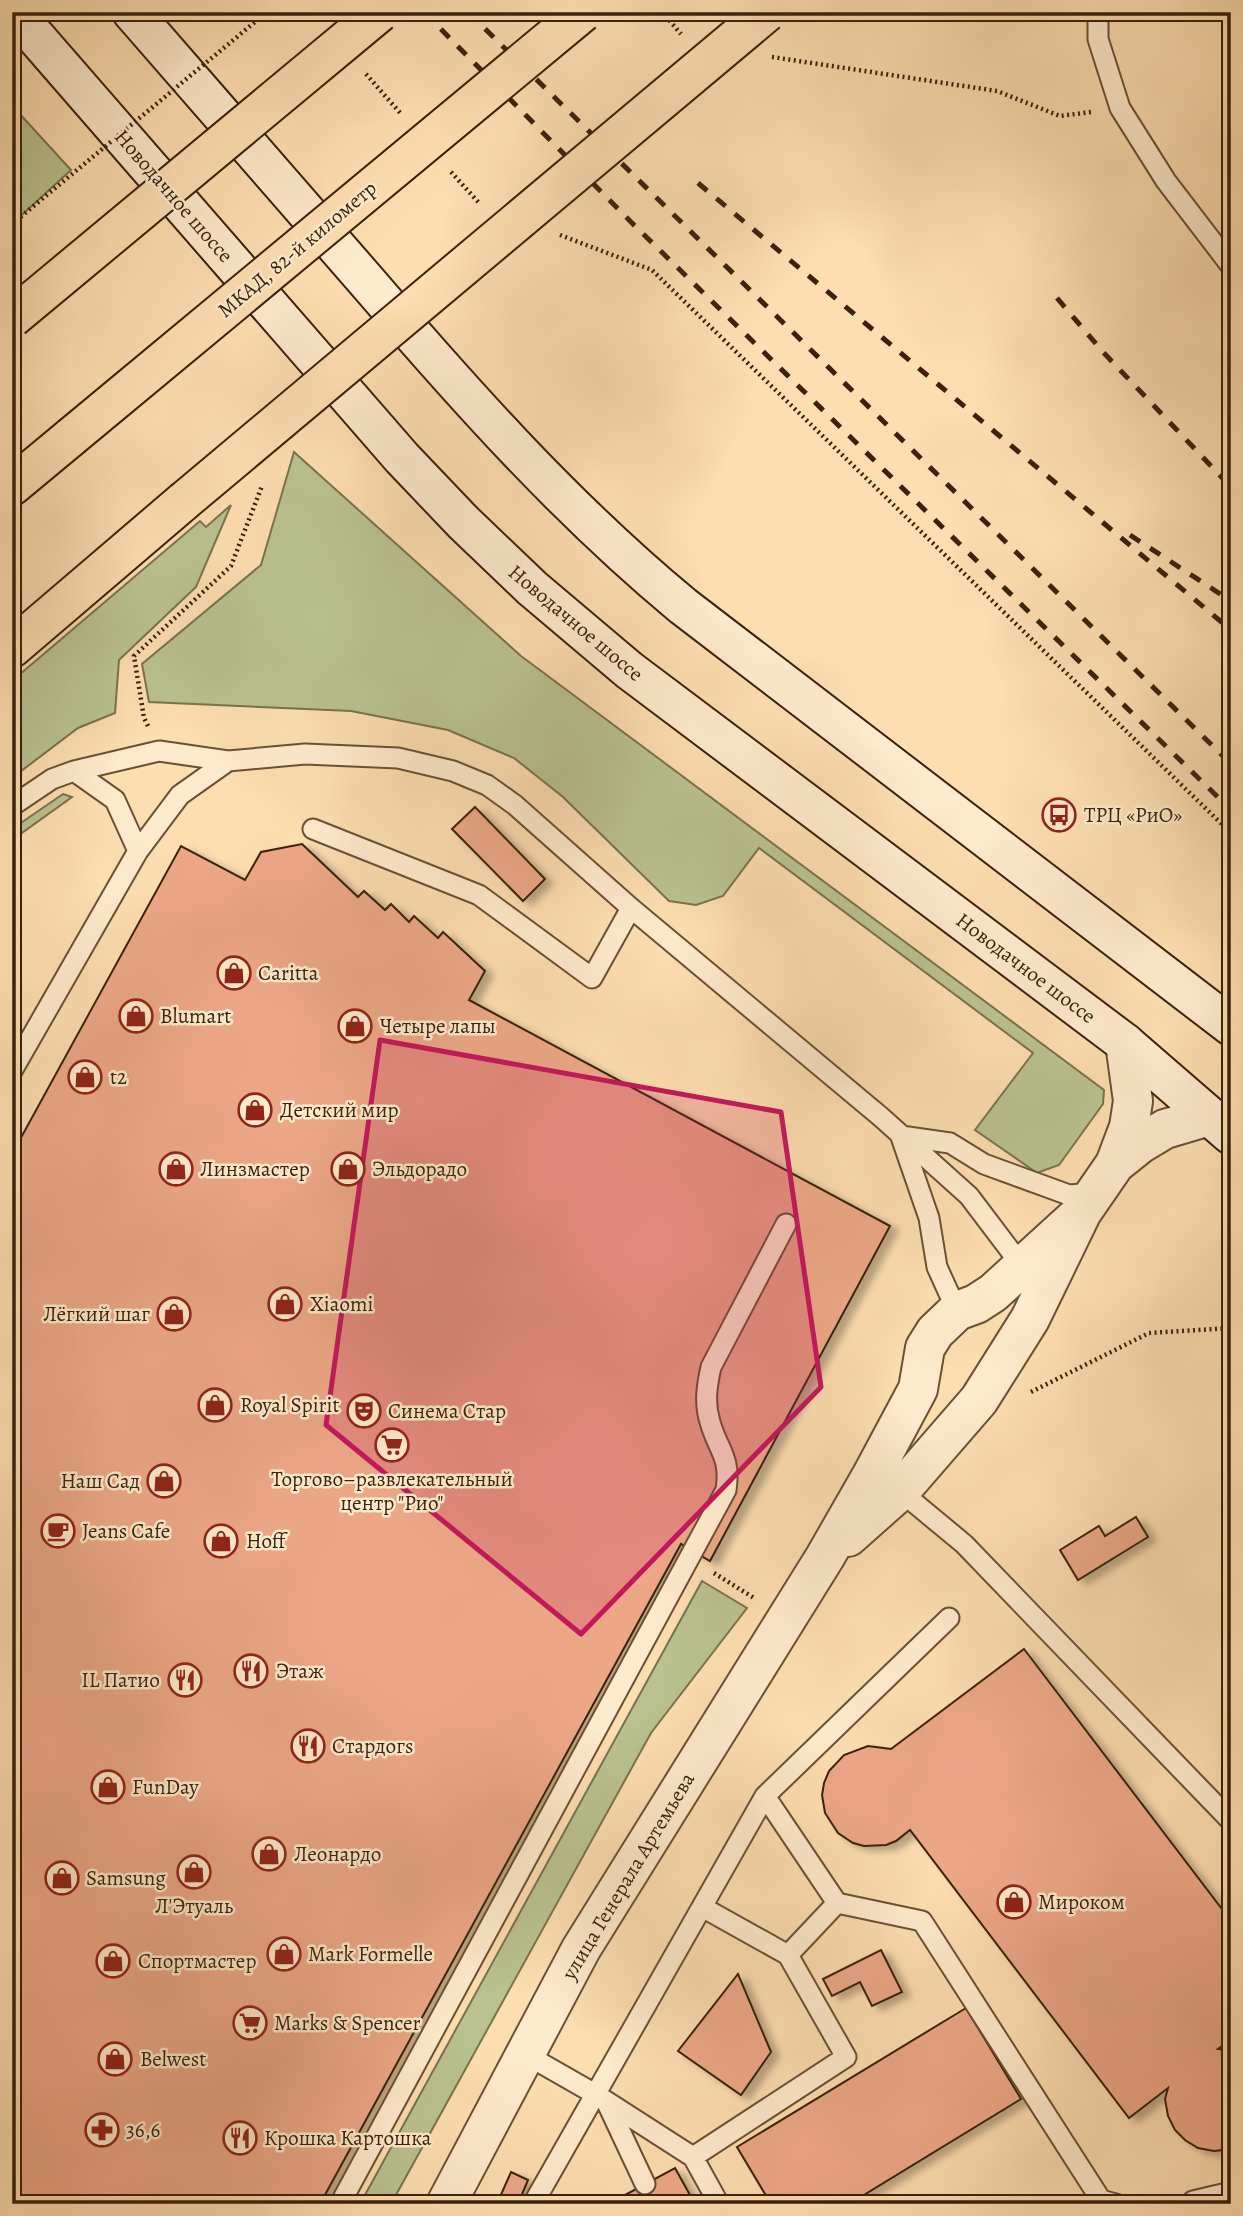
<svg xmlns="http://www.w3.org/2000/svg" width="1243" height="2216" font-family="Alegreya,serif">
  <defs>
    <filter id="shadow"><feDropShadow dx="8" dy="4.5" stdDeviation="3.5" flood-color="#0004"/></filter>
  </defs>
  <rect width="100%" height="100%" fill="#fddeb1"/>
  <filter id="stains"><feTurbulence type="fractalNoise" baseFrequency=".00286" numOctaves="4"/><feColorMatrix values="0 0 0 0 .2 0 0 0 0 .09 0 0 0 0 .02 0 0 0 .5 -.17"/></filter>
  <radialGradient id="worn" r=".72"><stop offset=".6" stop-color="#630" stop-opacity="0"/><stop offset="1" stop-color="#630" stop-opacity=".3"/></radialGradient>
  <path fill="#b9c290" stroke="#79724e" stroke-width="2" d="M1220,12H1231V65Z
    M12,110L19,113L71,170L12,224Z
    M294,452L521,656L1104,1090L1103,1104L1059,1165L1037,1173L975,1130L1033,1053L759,848L723,896L696,905L669,901L563,797L514,758L448,730L351,711L149,702L142,664L261,565Z
    M231,505L196,587L119,660L115,713L78,728L12,778V681L200,521L206,527Z
    M63,794L72,797L12,840V829Z
    M702,1581L747,1608L651,1733L391,2204H360Z"/>
  <path fill="#eca787" stroke="#39210b" stroke-width="2" filter="url(#shadow)" d="M475,807L545,879L523,901L452,829Z
    M302,844L358,897L364,891L385,910L391,904L409,922L414,916L438,938L443,932L485,971L469,1000L890,1226L710,1561L681,1544L320,2204H12V1154L181,846L245,880L261,852Z
    M1136,1517L1148,1537L1078,1580L1060,1550L1099,1526L1105,1536Z
    M1024,1649L1231,1921V2040L1218,2049L1231,2051V2149L1214,2151L1198,2148L1185,2140L1175,2130L1168,2116L1165,2099L1168,2088L1129,2118L910,1830L896,1841L886,1845L864,1846L853,1843L838,1833L825,1813L822,1795L824,1783L829,1771L844,1755L868,1746L891,1749Z
    M881,1950L902,1992L872,2006L860,1982L832,1996L823,1979Z
    M738,1974L771,2052L741,2095L678,2051Z
    M966,2008L1021,2099L849,2204H771L737,2147Z
    M675,2168L695,2204H613L612,2202Z
    M511,2172L528,2180L518,2204H509L499,2199Z"/>
  <g fill="none" stroke-linecap="round" stroke-linejoin="round">
    <defs>
      <path id="lane" d="M1098,12V39L1120,108L1166,181L1231,266
        M74,771L115,800L138,851
        M12,806L52,779L74,771L159,751L228,761L305,754L398,758L453,771L487,785L515,805L631,908L881,1117L969,1196L1022,1266L1024,1272
        M313,829L479,895L592,978L631,908
        M12,1071L138,851L180,795L228,761
        M901,1136L950,1143L984,1164L1069,1195L1094,1193
        M901,1137L929,1218L937,1267L957,1311
        M894,1486L964,1544L1231,1821
        M765,1796L837,1903L922,1921L1101,2200L1116,2204
        M788,1955L837,1903
        M525,2054L595,2094L693,2157L719,2204
        M606,2101L645,2184
        M693,2157L846,2057L788,1955L702,1907
        M1193,2201L1231,2192
        M340,2204L726,1490C731,1456 718,1451 710,1422C704,1403 707,1385 711,1367L786,1224
        M533,2204L765,1796L949,1618"/>
      <path id="street" d="M1115,1164L1140,1144L1165,1129L1209,1116
        M848,1537L901,1490L979,1400L1030,1319L1082,1212L1115,1164L1129,1127L1133,1101L1125,1043
        M446,2204L581,1949L825,1557L872,1475L918,1389L925,1348L935,1332L957,1311L976,1304L993,1293L1082,1212"/>
      <path id="secondary" d="M14,12L402,458L463,522L532,588L629,670L1125,1043L1231,1135
        M132,12C211,103 290,194 369,284C467,398 567,510 683,606L1231,1026"/>
      <path id="primary" d="M12,648L184,501"/>
      <path id="highway" d="M12,486L71,437"/>
    </defs>
    <use href="#lane" stroke="#6a5034" stroke-width="23"/>
    <use href="#street" stroke="#6a5034" stroke-width="42"/>
    <use href="#secondary" stroke="#39210b" stroke-width="42"/>
    <use href="#primary" stroke="#39210b" stroke-width="42"/>
    <use href="#highway" stroke="#39210b" stroke-width="42"/>
    <path stroke="#39210b" stroke-width="4.5" stroke-dasharray="2 3.5" stroke-linecap="butt" d="M662,12L681,34
      M772,57L997,91L1060,116L1091,112
      M366,74L402,115
      M12,97L19,100
      M451,172L480,204
      M560,235L652,270L1231,833
      M148,726L144,718L134,656L231,566L262,486
      M1031,1392L1149,1333L1231,1328
      M714,1573L754,1598"/>
    <use href="#lane" stroke="#feeacc" stroke-width="19"/>
    <use href="#street" stroke="#feeacc" stroke-width="38"/>
    <use href="#secondary" stroke="#feeacc" stroke-width="38"/>
    <use href="#primary" stroke="#fddeb1" stroke-width="38"/>
    <use href="#highway" stroke="#fddeb1" stroke-width="38"/>
    <path stroke="#39210b" stroke-width="5" stroke-dasharray="12 12" stroke-linecap="butt" d="M424,12L631,222L1231,810
      M468,12L1231,764
      M698,183L1231,630
      M1057,298L1103,352L1231,487
      M1130,535L1231,601"/>
    <defs>
      <path id="primary-bridge" d="M184,501L767,12"/>
      <path id="highway-bridge" d="M12,318L380,12
        M71,437L583,12"/>
    </defs>
    <use href="#primary-bridge" stroke="#39210b" stroke-width="42" stroke-linecap="butt"/>
    <use href="#highway-bridge" stroke="#39210b" stroke-width="42" stroke-linecap="butt"/>
    <path stroke="#39210b" stroke-width="4.5" stroke-dasharray="2 3.5" stroke-linecap="butt" d="M12,224L267,12"/>
    <use href="#primary-bridge" stroke="#fddeb1" stroke-width="38"/>
    <use href="#highway-bridge" stroke="#fddeb1" stroke-width="38"/>
  </g>
  <path fill="#c2185b" fill-opacity="0.2" stroke="#c2185b" stroke-width="5" stroke-linejoin="round" d="M380,1040L781,1112L821,1387L581,1634L326,1425Z"/>
  <defs>
    <symbol id="bus-ring" viewBox="-11 -11 22 22"><circle r="9.5" fill="#feeacc" stroke="#8f2418" stroke-width="1.5"/><path d="M-5-6H5V4H4V6H2V4H-2V6H-4V4H-5ZM-3.5-4V0h7V-4ZM-3.5 1.2v1.5H-2V1.2ZM2 1.2v1.5H3.5V1.2Z" fill="#8f2418"/></symbol>
    <symbol id="shop-ring" viewBox="-11 -11 22 22"><circle r="9.5" fill="#feeacc" stroke="#8f2418" stroke-width="1.5"/><path d="M-5-2.5h2.3a2.7 3.5 0 0 1 5.4 0H5L5.5 6h-11ZM-1.5-2.5h3a1.5 2.3 0 0 0-3 0Z" fill="#8f2418"/></symbol>
    <symbol id="theatre-ring" viewBox="-11 -11 22 22"><circle r="9.5" fill="#feeacc" stroke="#8f2418" stroke-width="1.5"/><path d="M-5-5.5Q0-4 5-5.5V0Q5 5 0 6Q-5 5-5 0ZM-3.3-2.5H-1v1.5H-3.3ZM1-2.5H3.3v1.5H1ZM-2.8 1Q0 5.5 2.8 1Z" fill="#8f2418"/></symbol>
    <symbol id="supermarket-ring" viewBox="-11 -11 22 22"><circle r="9.5" fill="#feeacc" stroke="#8f2418" stroke-width="1.5"/><path d="M-6-5.5h2.5l.6 2H6L4.5 2H-2.5L-4.4-4H-6ZM-1.5 3.2a1.3 1.3 0 1 0 .1 0ZM3 3.2a1.3 1.3 0 1 0 .1 0Z" fill="#8f2418"/></symbol>
    <symbol id="cafe-ring" viewBox="-11 -11 22 22"><circle r="9.5" fill="#feeacc" stroke="#8f2418" stroke-width="1.5"/><path d="M-5.5-4.5H6V0H3Q3 3.5 0 3.5H-2.5Q-5.5 3.5-5.5 0ZM3-3.2v2h1.7v-2ZM-6 4.5H4V6H-6Z" fill="#8f2418"/></symbol>
    <symbol id="restaurant-ring" viewBox="-11 -11 22 22"><circle r="9.5" fill="#feeacc" stroke="#8f2418" stroke-width="1.5"/><path d="M-5-6h1v4h1v-4h1v4h1v-4h1v5L-1.5 .5V6h-2V.5L-5-1ZM5-6V6H3V1.5H1.5Q1.5-4 5-6Z" fill="#8f2418"/></symbol>
    <symbol id="pharmacy-ring" viewBox="-11 -11 22 22"><circle r="9.5" fill="#feeacc" stroke="#8f2418" stroke-width="1.5"/><path d="M-2-6h4v4h4v4h-4v4h-4v-4h-4v-4h4Z" fill="#8f2418"/></symbol>
  </defs>
  <g fill-rule="evenodd">
    <use href="#bus-ring" x="1040" y="796" width="38" height="38"/>
    <use href="#shop-ring" x="215" y="954" width="38" height="38"/>
    <use href="#shop-ring" x="117" y="997" width="38" height="38"/>
    <use href="#shop-ring" x="336" y="1007" width="38" height="38"/>
    <use href="#shop-ring" x="66" y="1058" width="38" height="38"/>
    <use href="#shop-ring" x="236" y="1091" width="38" height="38"/>
    <use href="#shop-ring" x="157" y="1150" width="38" height="38"/>
    <use href="#shop-ring" x="329" y="1150" width="38" height="38"/>
    <use href="#shop-ring" x="266" y="1285" width="38" height="38"/>
    <use href="#shop-ring" x="155" y="1295" width="38" height="38"/>
    <use href="#shop-ring" x="196" y="1386" width="38" height="38"/>
    <use href="#theatre-ring" x="345" y="1392" width="38" height="38"/>
    <use href="#supermarket-ring" x="373" y="1426" width="38" height="38"/>
    <use href="#shop-ring" x="145" y="1462" width="38" height="38"/>
    <use href="#cafe-ring" x="39" y="1512" width="38" height="38"/>
    <use href="#shop-ring" x="202" y="1522" width="38" height="38"/>
    <use href="#restaurant-ring" x="232" y="1652" width="38" height="38"/>
    <use href="#restaurant-ring" x="166" y="1661" width="38" height="38"/>
    <use href="#restaurant-ring" x="289" y="1727" width="38" height="38"/>
    <use href="#shop-ring" x="89" y="1768" width="38" height="38"/>
    <use href="#shop-ring" x="250" y="1835" width="38" height="38"/>
    <use href="#shop-ring" x="175" y="1853" width="38" height="38"/>
    <use href="#shop-ring" x="43" y="1859" width="38" height="38"/>
    <use href="#shop-ring" x="995" y="1883" width="38" height="38"/>
    <use href="#shop-ring" x="265" y="1935" width="38" height="38"/>
    <use href="#shop-ring" x="94" y="1942" width="38" height="38"/>
    <use href="#supermarket-ring" x="231" y="2004" width="38" height="38"/>
    <use href="#shop-ring" x="96" y="2040" width="38" height="38"/>
    <use href="#pharmacy-ring" x="83" y="2111" width="38" height="38"/>
    <use href="#restaurant-ring" x="221" y="2119" width="38" height="38"/>
  </g>
  <g text-anchor="middle" stroke-width="5" stroke-linejoin="round" paint-order="stroke">
    <g font-size="21" fill="#39210b" stroke="#feeacc">
      <text transform="translate(174 196) rotate(49)" y="7">Новодачное шоссе</text>
      <text transform="translate(297 249) rotate(-40)" y="7">МКАД, 82-й километр</text>
      <text transform="translate(576 623) rotate(40)" y="7">Новодачное шоссе</text>
      <text transform="translate(1026 968) rotate(37)" y="7">Новодачное шоссе</text>
      <text transform="translate(628 1876) rotate(-59)" y="7">улица Генерала Артемьева</text>
    </g>
    <g font-size="21" fill="#39210b" stroke="#feeacc" text-anchor="start">
      <text x="1084" y="822">ТРЦ «РиО»</text>
      <text x="258" y="980">Caritta</text>
      <text x="160" y="1023">Blumart</text>
      <text x="380" y="1033">Четыре лапы</text>
      <text x="110" y="1084">t2</text>
      <text x="280" y="1117">Детский мир</text>
      <text x="200" y="1176">Линзмастер</text>
      <text x="372" y="1176">Эльдорадо</text>
      <text x="310" y="1311">Xiaomi</text>
      <text x="150" y="1321" text-anchor="end">Лёгкий шаг</text>
      <text x="240" y="1412">Royal Spirit</text>
      <text x="388" y="1418">Синема Стар</text>
      <text x="392" y="1486" text-anchor="middle">Торгово–развлекательный<tspan x="392" dy="24">центр "Рио"</tspan></text>
      <text x="140" y="1488" text-anchor="end">Наш Сад</text>
      <text x="82" y="1538">Jeans Cafe</text>
      <text x="246" y="1548">Hoff</text>
      <text x="276" y="1678">Этаж</text>
      <text x="160" y="1687" text-anchor="end">IL Патио</text>
      <text x="332" y="1753">Стардогs</text>
      <text x="132" y="1794">FunDay</text>
      <text x="294" y="1861">Леонардо</text>
      <text x="86" y="1885">Samsung</text>
      <text x="1038" y="1909">Мироком</text>
      <text x="194" y="1913" text-anchor="middle">Л'Этуаль</text>
      <text x="308" y="1961">Mark Formelle</text>
      <text x="138" y="1968">Спортмастер</text>
      <text x="274" y="2030">Marks &amp; Spencer</text>
      <text x="140" y="2066">Belwest</text>
      <text x="126" y="2137">36,6</text>
      <text x="264" y="2145">Крошка Картошка</text>
    </g>
  </g>
  <rect width="1243" height="2216" fill="none" stroke="#fddeb1" stroke-width="42"/>
  <rect x="14" y="14" width="1215" height="2188" fill="none" stroke="#39210b" stroke-width="3.5"/>
  <rect x="21" y="21" width="1201" height="2174" fill="none" stroke="#39210b" stroke-width="2"/>
  <rect width="100%" height="100%" filter="url(#stains)"/>
  <rect width="100%" height="100%" fill="url(#worn)"/>
</svg>
